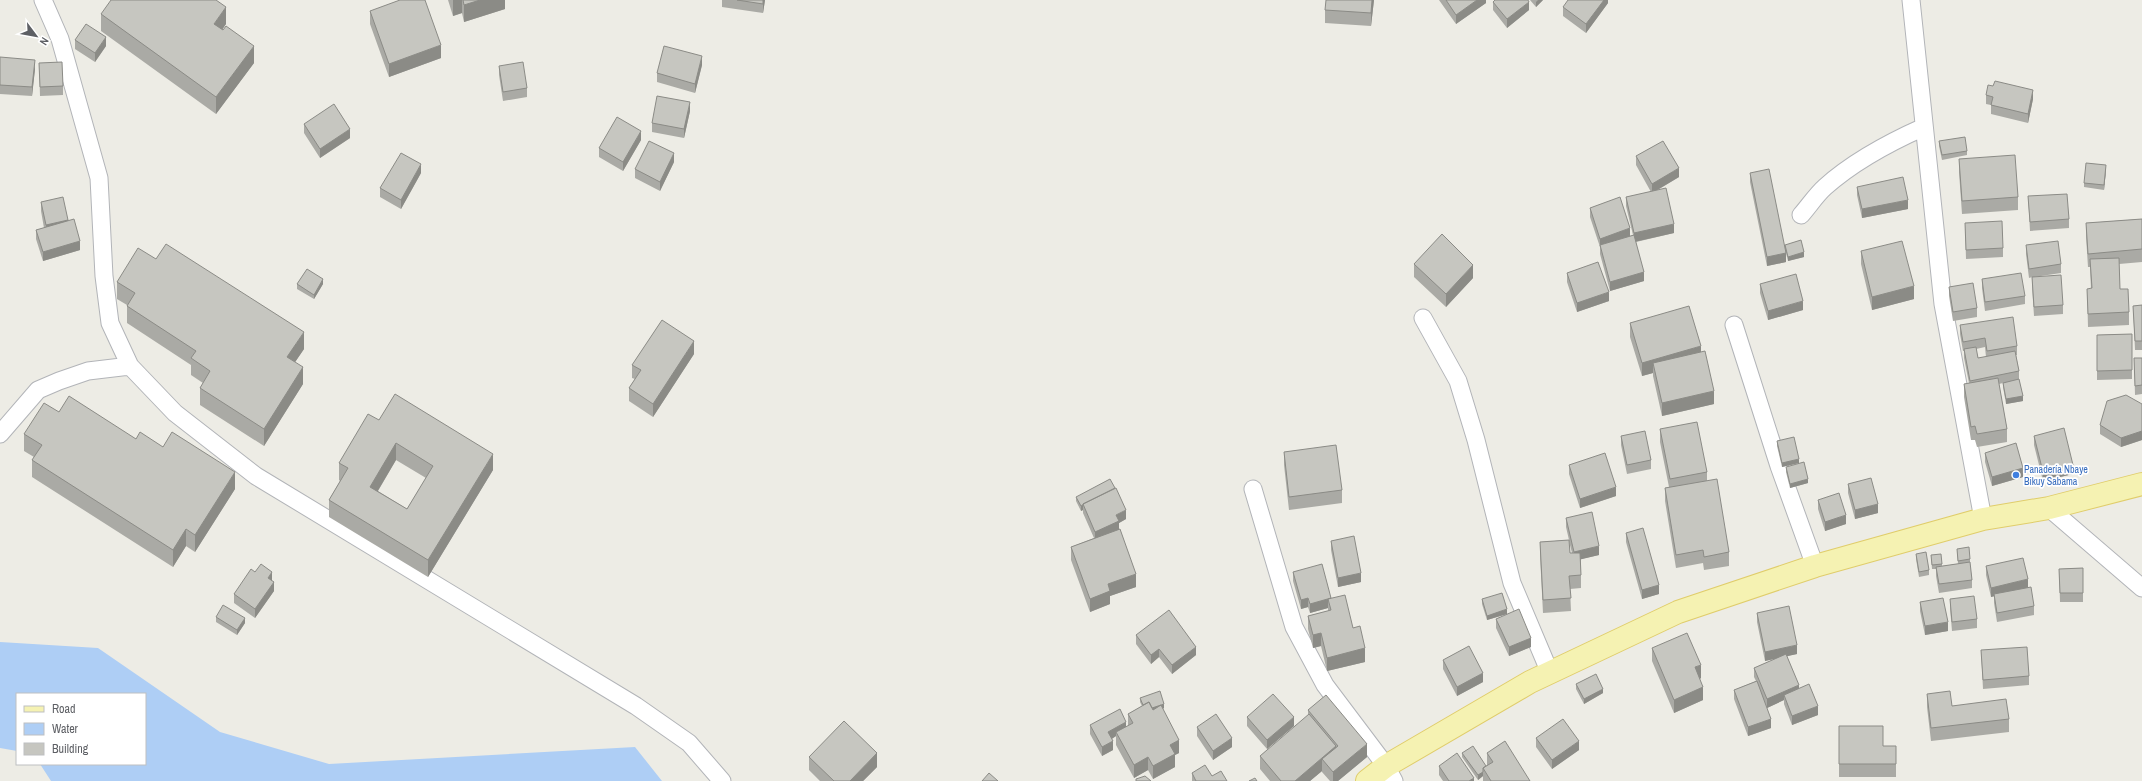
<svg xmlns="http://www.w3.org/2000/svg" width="2142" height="781" font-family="'Archivo Narrow',sans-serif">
  <rect width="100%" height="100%" fill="#edece5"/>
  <path fill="#aecef5" d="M0,642L98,648L220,732L329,764L635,747L662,781H51L40,764H145V694H17V751L0,748Z"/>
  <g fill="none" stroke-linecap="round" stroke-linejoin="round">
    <defs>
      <path id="street" d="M43,0L60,39L99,178L104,276L110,323L130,366L175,413L256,476L636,706L689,743L722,781
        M1911,0L1943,304L1983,519
        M1801,215C1809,206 1816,195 1825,187C1854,161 1888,143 1924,127
        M1423,318L1458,381L1476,440L1512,583L1550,673
        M1734,325L1779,466L1815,566
        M0,434L38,390L59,381L88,371L130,366
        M1253,489L1294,627L1325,685L1386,766L1394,781
        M2049,508L2142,588"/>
      <path id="primary" d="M1367,781L1386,766L1530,682L1678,612L1815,566L1983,519L2049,508L2142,484"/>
    </defs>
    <use href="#street" stroke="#b2b4b8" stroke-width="19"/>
    <use href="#primary" stroke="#e0cd6b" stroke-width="24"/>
    <use href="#street" stroke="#fff" stroke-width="17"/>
    <use href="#primary" stroke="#f5f2b2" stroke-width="22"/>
  </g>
  <path fill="#aaaaa5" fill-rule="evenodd" d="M448,0H505V9L464,22L462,13L453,16Z
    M722,0H765L763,13L722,7Z
    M1374,0L1371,26L1325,23V10Z
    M1439,0H1486V3L1456,24Z
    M1530,0H1543L1536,7Z
    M1608,0V3L1586,33L1563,16V7Z
    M1493,2L1529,10L1507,28L1493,10Z
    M370,11L441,58L389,77L370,24Z
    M101,14L226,24L222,30L254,63L216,114L101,31Z
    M75,40L106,46L95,62L75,49Z
    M0,57L35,69L32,96L0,94Z
    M39,63L63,86V95L40,96Z
    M702,65L695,93L657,82V73Z
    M499,66L527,88V97L503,101L499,75Z
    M1986,95L2033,99L2028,123L1991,114V105L1986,104Z
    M690,111L684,138L652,132V123Z
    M304,124L350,138L320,158L304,133Z
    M641,140L623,171L599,157V148Z
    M1939,141L1967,151V155L1942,160L1939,146Z
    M1636,156L1679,177L1656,191L1674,233L1636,242L1644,281L1610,291L1600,254V247L1590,217V208L1630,236L1633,235L1626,206V197L1651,192L1636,165Z
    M1959,159L2018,197V210L1962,214L1959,172Z
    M674,162L660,191L635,178V169Z
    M2106,170L2104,190L2084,187V183Z
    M421,173L401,209L380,197V188Z
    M1750,173L1785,248V245L1804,257L1788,261L1786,253V262L1767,266L1750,182Z
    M1857,187L1908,209L1862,218L1857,195Z
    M2028,196L2069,219V228L2030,231Z
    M41,202L68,221L80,250L43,261L36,239V230L44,228L41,211Z
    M2142,219V262L2119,264L2120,289L2129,312V325L2088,327L2087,289H2091L2090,267H2088L2086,236V223Z
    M1965,223L2003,248V257L1966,259Z
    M2026,245L2061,264V273L2034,277L2063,305V314L2034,316L2032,286V277L2029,278L2026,254Z
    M1861,251L1914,299L1872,310L1861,264Z
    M156,259L304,349L295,362L303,384L264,446L200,405V388L203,383L191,375V365L127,323V305L117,299V282Z
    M1414,264L1473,278L1446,307L1414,277Z
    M1567,273L1609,301L1577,312L1567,282Z
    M1982,279L2025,296V304L1985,311L1982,288Z
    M297,284H323L314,299L297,289Z
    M1760,284L1803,310L1768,320L1760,293Z
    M1949,287L1977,308V317L1953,321L1949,296Z
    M2142,305V350H2135L2133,306Z
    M1630,323L1701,352L1714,404L1662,416L1653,376V373L1642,376L1630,337Z
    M1960,325L2017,346V355H2016L2019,371V379L2023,401L2006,404L2003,387V383L1999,384L2007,429V442L1977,447L1975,440H1971L1964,397V384L1969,383L1964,358V351H1963L1960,334ZM1985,347L1986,357L1978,358L1976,349Z
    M2132,334V379L2097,380V335Z
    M694,354L653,417L629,401V388L635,379L632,378V365Z
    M2134,358H2142V394L2135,395Z
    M2142,404V440L2121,447L2100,434V425Z
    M59,412L136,439L163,447L235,489L195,552L186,546L173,567L32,477V460L34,457L24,451V434Z
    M379,420L493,470L428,577L329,517V500L340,481L339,480V463ZM396,460L426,478L407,509L378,491Z
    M1660,429L1707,472V481L1729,552V566L1704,570L1703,563L1676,568L1665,501V488L1669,487L1660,442Z
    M1621,436L1651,460V469L1627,474L1621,445Z
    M2034,436L2073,474L2043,481L2034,445Z
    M1777,441L1799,463L1782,467L1777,446Z
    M1284,452L1342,490V503L1289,510L1284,465Z
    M1985,453L2023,477L1992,486L1985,462Z
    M1569,465L1616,496L1580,508L1569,474Z
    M1786,467L1808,483L1790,488L1786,472Z
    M1848,484L1878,513L1855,519L1848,493Z
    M1076,497L1126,519L1119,523V530L1136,587L1110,596V604L1090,612L1071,560V547L1094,538L1083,513V510L1081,511L1076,501Z
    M1818,500L1846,524L1825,531L1818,509Z
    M1566,518L1599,555L1581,559V588L1570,589L1571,611L1543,613L1540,555V542L1569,540L1566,527ZM1569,541L1572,553H1570Z
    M1626,533L1659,594L1642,599L1626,542Z
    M1331,541L1361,582L1338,587L1331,550Z
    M1957,549L1970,559V564L1972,580V588L1939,593L1936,576V569H1932L1931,555L1942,564V566L1958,564Z
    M1916,554L1929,570V575L1919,577L1916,559Z
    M1986,566L2028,588L2034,606V615L1997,622L1994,603V596L1991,597L1986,575Z
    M2083,568V602H2060L2059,569Z
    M255,572L272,580L274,591L255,618L234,603V594Z
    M1293,572L1331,598L1353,628L1365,662L1327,671L1321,646L1313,648L1308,629V616L1328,611V608L1310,613L1308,607L1301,609L1293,581Z
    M1482,599L1507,614L1487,620L1482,604Z
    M1950,599L1977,619V628L1952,631L1950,608Z
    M1920,602L1948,631L1925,635L1920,611Z
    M1757,613L1797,654L1787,656L1799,689L1818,715L1792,725L1784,704V700L1767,708L1771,728L1748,736L1734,699V690L1756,681L1754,677V668L1777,658L1765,661L1757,622Z
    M216,617L245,623L237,635L216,622Z
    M1496,619L1531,647L1509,656L1496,628Z
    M1136,635L1196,655L1172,674L1159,657L1151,664L1136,644Z
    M1652,648L1701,678L1700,679L1703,700L1674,713L1652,661Z
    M1981,650L2029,676V685L1983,689Z
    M1443,660L1483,682L1457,696L1443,669Z
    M1576,684L1603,693L1584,704L1576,689Z
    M1927,694L1952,706L2009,719V732L1931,741L1927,707Z
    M1140,698L1164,708L1163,709L1179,753L1175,755V767L1153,779L1148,770L1134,778L1116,745V736L1112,739L1113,750L1102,756L1090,734V725L1126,726H1128V714L1142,706L1140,702Z
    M1308,710L1367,757L1338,781H1330L1322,772V771L1310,781H1270L1260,769V756L1308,716Z
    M1247,717L1294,726L1267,749L1247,726Z
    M1839,726L1883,746H1896V777H1839Z
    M1197,727L1232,747L1213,760L1197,736Z
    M1536,738L1579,750L1552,769L1536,747Z
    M1462,753L1486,766L1487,765V753L1530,781H1483V776L1478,780L1462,757Z
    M809,757L877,767L863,781H820L809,770Z
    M1439,766L1474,781H1443L1439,775Z
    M1192,773L1212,776L1227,781H1192Z"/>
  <path fill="#8b8b86" d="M453,0H462V13L453,16Z
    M480,0H505V9L464,22V5Z
    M763,0H765L763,13Z
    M1372,0H1374L1371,26V13Z
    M1477,0H1486V3L1456,24V15Z
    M1538,0H1543L1536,7V2Z
    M1604,0H1608V3L1586,33V24Z
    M1529,2V10L1507,28V19Z
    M226,7V24L214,41V24Z
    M106,37V46L95,62V53Z
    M441,45V58L389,77V64Z
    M254,46V63L216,114V97Z
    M702,56V65L695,93V84Z
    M35,60V69L32,96V87Z
    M2033,90V99L2028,123V114Z
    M690,102V111L684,138V129Z
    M350,129V138L320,158V149Z
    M641,131V140L623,171V162Z
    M674,153V162L660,191V182Z
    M421,164V173L401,209V200Z
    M2106,165V170L2104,190V185Z
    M1679,168V177L1652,193V184Z
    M1908,200V209L1862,218V209Z
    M68,220V229L46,234V225Z
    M1674,224V233L1634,242V233Z
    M1630,228V237L1600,245V239Z
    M80,241V250L43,261V252Z
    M1804,252V257L1788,261V257Z
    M1786,253V262L1767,266V257Z
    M1473,265V278L1446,307V294Z
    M1644,272V281L1610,291V282Z
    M323,279V284L314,299V295Z
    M1914,286V299L1872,310V297Z
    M1609,292V301L1577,312V303Z
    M1803,301V310L1768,320V311Z
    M304,332V349L287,374V357Z
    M694,341V354L653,417V404Z
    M1701,346V359L1653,363V373L1642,376V363Z
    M303,367V384L264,446V429Z
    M1714,391V404L1662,416V403Z
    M2023,396V401L2006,404V399Z
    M2142,431V440L2121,447V438Z
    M396,443V460L370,504V487Z
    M493,454V470L428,577V560Z
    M1799,459V463L1782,467V463Z
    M2073,465V474L2043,481V472Z
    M2023,468V477L1992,486V477Z
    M235,472V489L195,552V535Z
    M1808,479V483L1790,488V484Z
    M1616,487V496L1580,508V499Z
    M1878,504V513L1855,519V510Z
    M1083,505V510L1081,511V506Z
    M1126,510V519L1119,523V530L1095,541V532L1116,515Z
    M1846,515V524L1825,531V522Z
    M186,529V546L173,567V550Z
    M1599,546V555L1574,561V552Z
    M272,572V581L268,578Z
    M1361,573V582L1338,587V578Z
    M1136,574V587L1110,596V604L1090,612V599L1108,584Z
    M2028,579V588L1991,597V588Z
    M274,582V591L255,618V609Z
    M1659,585V594L1642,599V590Z
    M1308,598V607L1301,609V600Z
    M1331,598L1328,599V608L1310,613V604Z
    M1507,609V614L1487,620V616Z
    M245,618V623L237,635V630Z
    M1948,622V631L1925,635V626Z
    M1321,633V646L1313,648V635Z
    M1531,638V647L1509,656V647Z
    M1797,645V654L1765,661V652Z
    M1196,647V655L1172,674V665Z
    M1365,648V662L1327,671V658Z
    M1159,649V657L1151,664V655Z
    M1701,665V678L1695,681V667Z
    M1483,673V682L1457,696V687Z
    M1799,685V694L1784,695V700L1767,708V699Z
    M1703,687V700L1674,713V700Z
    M1603,689V693L1584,704V699Z
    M1164,704V708L1145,715V710Z
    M1818,706V715L1792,725V716Z
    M1294,717V726L1267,749V740Z
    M1771,719V728L1748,736V727Z
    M1126,722V731L1116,732V736L1108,741V732Z
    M1232,738V747L1213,760V751Z
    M1179,740V753L1175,755V767L1153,779V766L1170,745Z
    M1113,741V750L1102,756V747Z
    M1579,741V750L1552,769V760Z
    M1367,744V757L1338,781H1333V772Z
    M1336,746V760L1322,759V771L1310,781H1295Z
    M877,753V767L863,781H850Z
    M1148,757V770L1134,778V765Z
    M1483,772V776L1478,780V775Z
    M1474,778V781H1469Z"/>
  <path fill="#c6c6c0" stroke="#8b8b86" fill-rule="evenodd" d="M111,0H216L226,7L214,24L223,30L226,26L254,46L216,97L101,14Z
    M400,0H425L441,45L389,64L370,11Z
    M463,0H480L464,5Z
    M737,0H763V4Z
    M1326,0H1372L1371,13L1325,10Z
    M1446,0H1477L1456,15Z
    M1495,0H1528L1529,2L1507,19L1493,2Z
    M1568,0H1604L1586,24L1563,7Z
    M86,24L106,37L95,53L75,40Z
    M664,46L702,56L695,84L657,73Z
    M0,57L35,60L32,87L0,85Z
    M62,62L63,86L40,87L39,63Z
    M523,62L527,88L503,92L499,66Z
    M1995,81L2033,90L2028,114L1991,105L1993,97L1986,95L1988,85L1993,86Z
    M657,96L690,102L684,129L652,123Z
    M334,104L350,129L320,149L304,124Z
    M617,117L641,131L623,162L599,148Z
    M1965,137L1967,151L1942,155L1939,141Z
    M649,141L674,153L660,182L635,169Z
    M1663,141L1679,168L1652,184L1636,156Z
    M401,153L421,164L401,200L380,188Z
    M2015,155L2018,197L1962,201L1959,159Z
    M2086,163L2106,165L2104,185L2084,183Z
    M1769,169L1786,253L1767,257L1750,173Z
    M1903,177L1908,200L1862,209L1857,187Z
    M1666,188L1674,224L1634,233L1626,197Z
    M2067,194L2069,219L2030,222L2028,196Z
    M63,197L68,220L46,225L41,202Z
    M1620,197L1630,228L1600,239L1590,208Z
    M74,219L80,241L43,252L36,230Z
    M2142,219V249L2088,254L2086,223Z
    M2002,221L2003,248L1966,250L1965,223Z
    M1442,234L1473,265L1446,294L1414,264Z
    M1634,235L1644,272L1610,282L1600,245Z
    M1801,240L1804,252L1788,257L1785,245Z
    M1902,241L1914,286L1872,297L1861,251Z
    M2058,241L2061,264L2029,269L2026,245Z
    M166,244L304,332L287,357L303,367L264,429L200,388L210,371L191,358L196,351L127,306L135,293L117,282L138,248L156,259Z
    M2119,258L2120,289H2128L2129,312L2088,314L2087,289L2092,288L2090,259Z
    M1598,262L1609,292L1577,303L1567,273Z
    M307,269L323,279L314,295L297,284Z
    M2021,273L2025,296L1985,302L1982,279Z
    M1796,274L1803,301L1768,311L1760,284Z
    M2061,275L2063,305L2034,307L2032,277Z
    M1973,283L1977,308L1953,312L1949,287Z
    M2142,305V341H2135L2133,306Z
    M1689,306L1701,346L1642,363L1630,323Z
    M2013,317L2017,346L1987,351L1985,338L1963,342L1960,325Z
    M662,320L694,341L653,404L629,388L641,370L632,365Z
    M2132,334V370L2097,371V335Z
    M1976,347L1978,358L2015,351L2019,371L1970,381L1964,349Z
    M1705,351L1714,391L1662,403L1653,363Z
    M2134,358H2142V385L2135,386Z
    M1998,378L2007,429L1977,434L1975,426L1971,427L1964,384Z
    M2019,379L2023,396L2006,399L2003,383Z
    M395,394L493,454L428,560L329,500L348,468L339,463L368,414L379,420ZM396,443L433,466L407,509L370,487Z
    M2126,395L2142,404V431L2121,438L2100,425L2107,401Z
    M69,396L136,439L140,432L163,447L172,432L235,472L195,535L186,529L173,550L32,460L42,445L24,434L44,403L59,412Z
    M1697,422L1707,472L1670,479L1660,429Z
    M2064,428L2073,465L2043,472L2034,436Z
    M1645,431L1651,460L1627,465L1621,436Z
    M1794,437L1799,459L1782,463L1777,441Z
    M2016,443L2023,468L1992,477L1985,453Z
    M1336,445L1342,490L1289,497L1284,452Z
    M1605,453L1616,487L1580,499L1569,465Z
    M1804,462L1808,479L1790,484L1786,467Z
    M1871,478L1878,504L1855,510L1848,484Z
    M1110,479L1115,488L1083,504V505L1081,506L1076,497Z
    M1717,479L1729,552L1704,557L1703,550L1676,555L1665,488Z
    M1116,488L1126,510L1116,515L1119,521L1095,532L1083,504Z
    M1839,493L1846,515L1825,522L1818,500Z
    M1592,512L1599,546L1574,552L1566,518Z
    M1643,528L1659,585L1642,590L1626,533Z
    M1120,529L1136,574L1108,584L1110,591L1090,599L1071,547Z
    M1354,536L1361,573L1338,578L1331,541Z
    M1569,540L1570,553H1580L1581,575L1569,576L1571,598L1543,600L1540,542Z
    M1969,547L1970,559L1958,561L1957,549Z
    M1926,552L1929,570L1919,572L1916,554Z
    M1941,554L1942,564L1932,565L1931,555Z
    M2023,558L2028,579L1991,588L1986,566Z
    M1970,562L1972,580L1939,584L1936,567Z
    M261,564L272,572L268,578L274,582L255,609L234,594L251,569L255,572Z
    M1322,564L1331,598L1310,604L1308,598L1301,600L1293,572Z
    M2083,568V593H2060L2059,569Z
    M2031,587L2034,606L1997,613L1994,594Z
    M1502,593L1507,609L1487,616L1482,599Z
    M1345,595L1353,628L1360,626L1365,648L1327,658L1321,633L1313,635L1308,616L1331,610L1328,599Z
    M1974,596L1977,619L1952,622L1950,599Z
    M1943,598L1948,622L1925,626L1920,602Z
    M223,605L245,618L237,630L216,617Z
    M1789,606L1797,645L1765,652L1757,613Z
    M1519,609L1531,638L1509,647L1496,619Z
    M1169,610L1196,647L1172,665L1159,649L1151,655L1136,635Z
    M1687,633L1701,665L1695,667L1703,687L1674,700L1652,648Z
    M1469,646L1483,673L1457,687L1443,660Z
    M2027,647L2029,676L1983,680L1981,650Z
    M1786,654L1799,685L1767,699L1754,668Z
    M1596,674L1603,689L1584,699L1576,684Z
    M1757,681L1771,719L1748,727L1734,690Z
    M1809,684L1818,706L1792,716L1784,695Z
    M1160,691L1164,704L1152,708L1149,702L1143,705L1140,698Z
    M1950,691L1952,706L2006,699L2009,719L1931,728L1927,694Z
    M1273,694L1294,717L1267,740L1247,717Z
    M1326,695L1367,744L1333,772L1322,759L1338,746L1308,710Z
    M1149,702L1153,710L1161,705L1179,740L1170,745L1175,754L1153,766L1148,757L1134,765L1116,732L1133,723L1128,714Z
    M1120,709L1126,722L1108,732L1113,741L1102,747L1090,725Z
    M1216,714L1232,738L1213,751L1197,727Z
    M1309,714L1336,746L1295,781H1281L1260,756Z
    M1563,719L1579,741L1552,760L1536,738Z
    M844,721L877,753L850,781H834L809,757Z
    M1839,726H1883V746H1896V764H1839Z
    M1505,741L1530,781H1491L1483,768L1493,762L1487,753Z
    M1473,746L1486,766L1483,768V772L1478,775L1462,753Z
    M1457,753L1474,778L1469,781H1449L1439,766Z
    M1205,765L1212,776L1221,771L1227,781H1196L1192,773Z
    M989,773L998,781H982Z
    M1145,776L1151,781H1136V779Z
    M1255,778L1257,781H1249Z"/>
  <circle fill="#3f7fe0" stroke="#fff" stroke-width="1.5" cx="2016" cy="475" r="4"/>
  <g text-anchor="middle" stroke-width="3.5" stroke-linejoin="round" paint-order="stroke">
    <g font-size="10" fill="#366cbe" stroke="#fff" text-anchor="start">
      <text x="2024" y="473">Panadería Nbaye<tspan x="2024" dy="12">Bikuy Sabama</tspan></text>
    </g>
  </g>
  <rect x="16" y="693" width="130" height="72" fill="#ffffff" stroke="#bebfc1"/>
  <rect x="24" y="706" width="20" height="6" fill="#f5f2b2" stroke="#bebfc1"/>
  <text x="52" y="713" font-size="12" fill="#5d5f64">Road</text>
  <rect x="24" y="723" width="20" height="12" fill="#aecef5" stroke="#bebfc1"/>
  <text x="52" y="733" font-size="12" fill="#5d5f64">Water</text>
  <rect x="24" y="743" width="20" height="12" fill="#c6c6c0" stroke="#bebfc1"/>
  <text x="52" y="753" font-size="12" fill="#5d5f64">Building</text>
  <g transform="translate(36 36) rotate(122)" stroke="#ffffff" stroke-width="3" paint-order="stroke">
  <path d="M0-3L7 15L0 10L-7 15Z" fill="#5d5f64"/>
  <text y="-6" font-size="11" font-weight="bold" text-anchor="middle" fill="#5d5f64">N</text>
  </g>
</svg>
